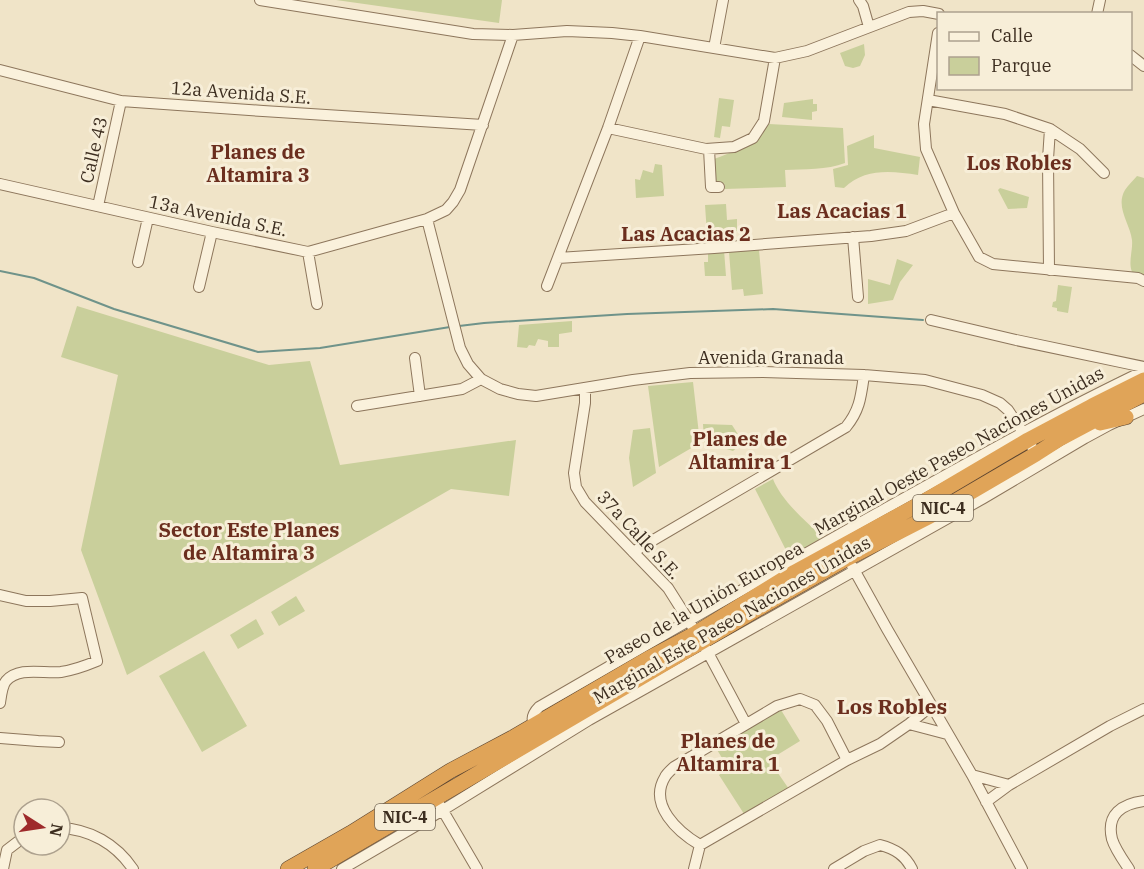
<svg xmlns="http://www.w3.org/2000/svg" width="1144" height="869" font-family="'IBM Plex Serif',serif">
  <rect width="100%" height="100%" fill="#f0e4c8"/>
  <path fill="#c9cf9b" d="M336,0H502L499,23Z
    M864,44L865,55L860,66L853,68L845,66L840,53Z
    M719,98L734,100L730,127L722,126L720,138L714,137Z
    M813,99V104H817V111L812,112V120L782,117L784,103Z
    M769,124L843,128L845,163C827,170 804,169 785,170L786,187L725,189L724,183H714V159C735,152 754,141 769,124Z
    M874,135V148L920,157L918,175C891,171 865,168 844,188L835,187L833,169L848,165L847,146Z
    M655,164L662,165L664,196L636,198L635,179L640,180L643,170L653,173Z
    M1137,176L1144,178V274L1142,276L1132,272C1128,262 1133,251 1132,240C1130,223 1115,207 1125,190C1128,185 1133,181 1137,176Z
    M1000,188L1029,197L1027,208L1008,209L998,190Z
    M726,204L727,220L737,219V231L707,234L705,205Z
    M724,250L726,276H705L704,262H708V251Z
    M759,250L763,294L744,296L743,289L732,290L729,252Z
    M897,259L913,265L900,282L893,300L868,304V279L890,285Z
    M1058,285L1072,287L1068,313L1057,311V308L1052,307L1053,302L1056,301Z
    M77,306L269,365L310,361L340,465L516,440L509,496L451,489L127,675L81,550L118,375L61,357Z
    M572,321V332L559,334V347H548V341L538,339L535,346L529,345L527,348L517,347L519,325Z
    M693,382L700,443L659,467L648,386Z
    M703,424L732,425L743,442L733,451L704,442Z
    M650,428L656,473L633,487L629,458L633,430Z
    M773,479C781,500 806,522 823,537L790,558L755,489Z
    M296,596L305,611L279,626L271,612Z
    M256,619L264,634L238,649L230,635Z
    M204,651L247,726L202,752L159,676Z
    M778,705L800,741L769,760L791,792L746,817L719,775L728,768L713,743Z"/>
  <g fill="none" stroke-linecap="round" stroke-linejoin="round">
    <path stroke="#6f938a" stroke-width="2" d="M0,271L34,278L114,309L258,352L320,348L450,327
      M459,326L484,323L627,314L773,309L923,320"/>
    <defs>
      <path id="minor" d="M260,0L473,34L513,35L567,31L612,33L640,36L775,58L807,51L909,12L923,11L939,14
        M859,0L863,6L869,27
        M1097,14L1100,0
        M938,33L924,124L926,149L954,213L979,257L993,264L1138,278L1144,281
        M714,48L723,0
        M1130,55L1144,66
        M0,70L121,101L263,111L483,125
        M928,100L1005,114L1050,129L1048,159L1049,270
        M608,128L706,149L734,147L753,138L764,121L775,58
        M1050,129L1080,149L1104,173
        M709,149L711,187H719
        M0,184L212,232L308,252L427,219L446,210L453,202L460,190L513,35
        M98,206L121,101
        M427,219L460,348L468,364L481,379L500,389L518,394L536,396L633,380L690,373L763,372L864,375L925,380L982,395L1000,403L1008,410L1028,440L1036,454
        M853,237L858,297
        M308,252L317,304
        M558,258L714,248L871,236L906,231L954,213
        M138,262L148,218
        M547,286L608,128L640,36
        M199,287L212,232
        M931,320L1016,340L1144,367
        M415,358L420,396
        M585,388V403L574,473L576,487L585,502L668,588L692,626
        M357,406L462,389L481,379
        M633,552L846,427C860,410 861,396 864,375
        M852,566L887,629L972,775L1022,869
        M0,595L26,601H50L82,598L97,661C85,666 74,670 61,672C44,674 19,666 6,681C2,686 1,696 0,703
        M705,647L746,724
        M909,724L947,734
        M536,731C532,721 530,716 539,707C653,641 767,575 883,510C969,462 1054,414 1144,371
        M0,738L38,741L59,742
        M972,775L1009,785
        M986,802L1009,785L1110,726L1144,709
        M439,804L477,869
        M60,828C90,829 116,844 133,869
        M700,845C678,832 648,805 665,777C667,773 671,770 674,767L777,706L800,699L815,705L827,721L847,760
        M3,869L7,850L24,837
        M342,869L443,810L589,720L982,499L1085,438L1109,425L1144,409
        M694,869L700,845L847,760L880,744L909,724L931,706
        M834,869L864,851L880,845C895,849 905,855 912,869
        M1129,869C1123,860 1115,849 1112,839C1106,814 1122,804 1144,801"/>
      <path id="highway" d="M1100,423L1126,417
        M288,869L351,833L450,771L514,737L651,657L696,633L795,572L923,502L1028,440L1092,406L1144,380
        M315,869L763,606L848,558L930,516L1036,454L1061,438L1144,394"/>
    </defs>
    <use href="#minor" stroke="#8d765c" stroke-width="12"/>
    <use href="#highway" stroke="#5b4430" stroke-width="16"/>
    <use href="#minor" stroke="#faf1dc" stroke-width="10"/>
    <use href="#highway" stroke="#e0a458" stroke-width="15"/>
  </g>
  <g text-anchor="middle" stroke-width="6" stroke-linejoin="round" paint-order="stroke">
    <g fill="#f7eed8" stroke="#756857" stroke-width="1.5">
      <rect x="913" y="495" width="60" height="26" rx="4.5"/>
      <rect x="375" y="804" width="60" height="26" rx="4.5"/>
    </g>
    <g font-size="16" font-weight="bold" fill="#3d2e20">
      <text x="943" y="514">NIC-4</text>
      <text x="405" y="823">NIC-4</text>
    </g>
    <g font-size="18" fill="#3d2e20" stroke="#f7eed8">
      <text transform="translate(241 93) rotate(4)" y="6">12a Avenida S.E.</text>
      <text transform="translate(94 150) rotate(-77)" y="6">Calle 43</text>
      <text transform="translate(218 216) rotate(12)" y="6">13a Avenida S.E.</text>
      <text x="771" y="364">Avenida Granada</text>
      <text transform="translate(959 451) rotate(-29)" y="6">Marginal Oeste Paseo Naciones Unidas</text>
      <text transform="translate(639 535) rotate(47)" y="6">37a Calle S.E.</text>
      <text transform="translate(704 603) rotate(-30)" y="6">Paseo de la Unión Europea</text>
      <text transform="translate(732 620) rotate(-30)" y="6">Marginal Este Paseo Naciones Unidas</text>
    </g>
    <g font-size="20" font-weight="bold" fill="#6b2e1e" stroke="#f7eed8">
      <text x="258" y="159">Planes de<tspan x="258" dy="23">Altamira 3</tspan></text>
      <text x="1019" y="170">Los Robles</text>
      <text x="842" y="218">Las Acacias 1</text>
      <text x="686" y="241">Las Acacias 2</text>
      <text x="740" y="446">Planes de<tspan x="740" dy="23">Altamira 1</tspan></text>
      <text x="249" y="537">Sector Este Planes<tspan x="249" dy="23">de Altamira 3</tspan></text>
      <text x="728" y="748">Planes de<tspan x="728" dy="23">Altamira 1</tspan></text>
    </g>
    <g font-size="21" font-weight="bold" fill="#6b2e1e" stroke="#f7eed8">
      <text x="892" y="714">Los Robles</text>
    </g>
  </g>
  <rect x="937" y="12" width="195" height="78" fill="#f7eed8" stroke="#ada18e" stroke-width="1.5"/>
  <rect x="949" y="32" width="30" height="9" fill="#faf1dc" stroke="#ada18e" stroke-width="1.5"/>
  <text x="991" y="42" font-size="18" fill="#3d2e20">Calle</text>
  <rect x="949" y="57" width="30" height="18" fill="#c9cf9b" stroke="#ada18e" stroke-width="1.5"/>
  <text x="991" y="72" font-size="18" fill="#3d2e20">Parque</text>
  <g transform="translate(42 827) rotate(102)"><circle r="28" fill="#f7eed8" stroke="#ada18e" stroke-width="1.5"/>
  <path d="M0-4.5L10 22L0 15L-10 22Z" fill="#9e2a2b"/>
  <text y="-9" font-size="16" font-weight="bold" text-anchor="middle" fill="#3d2e20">N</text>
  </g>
</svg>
